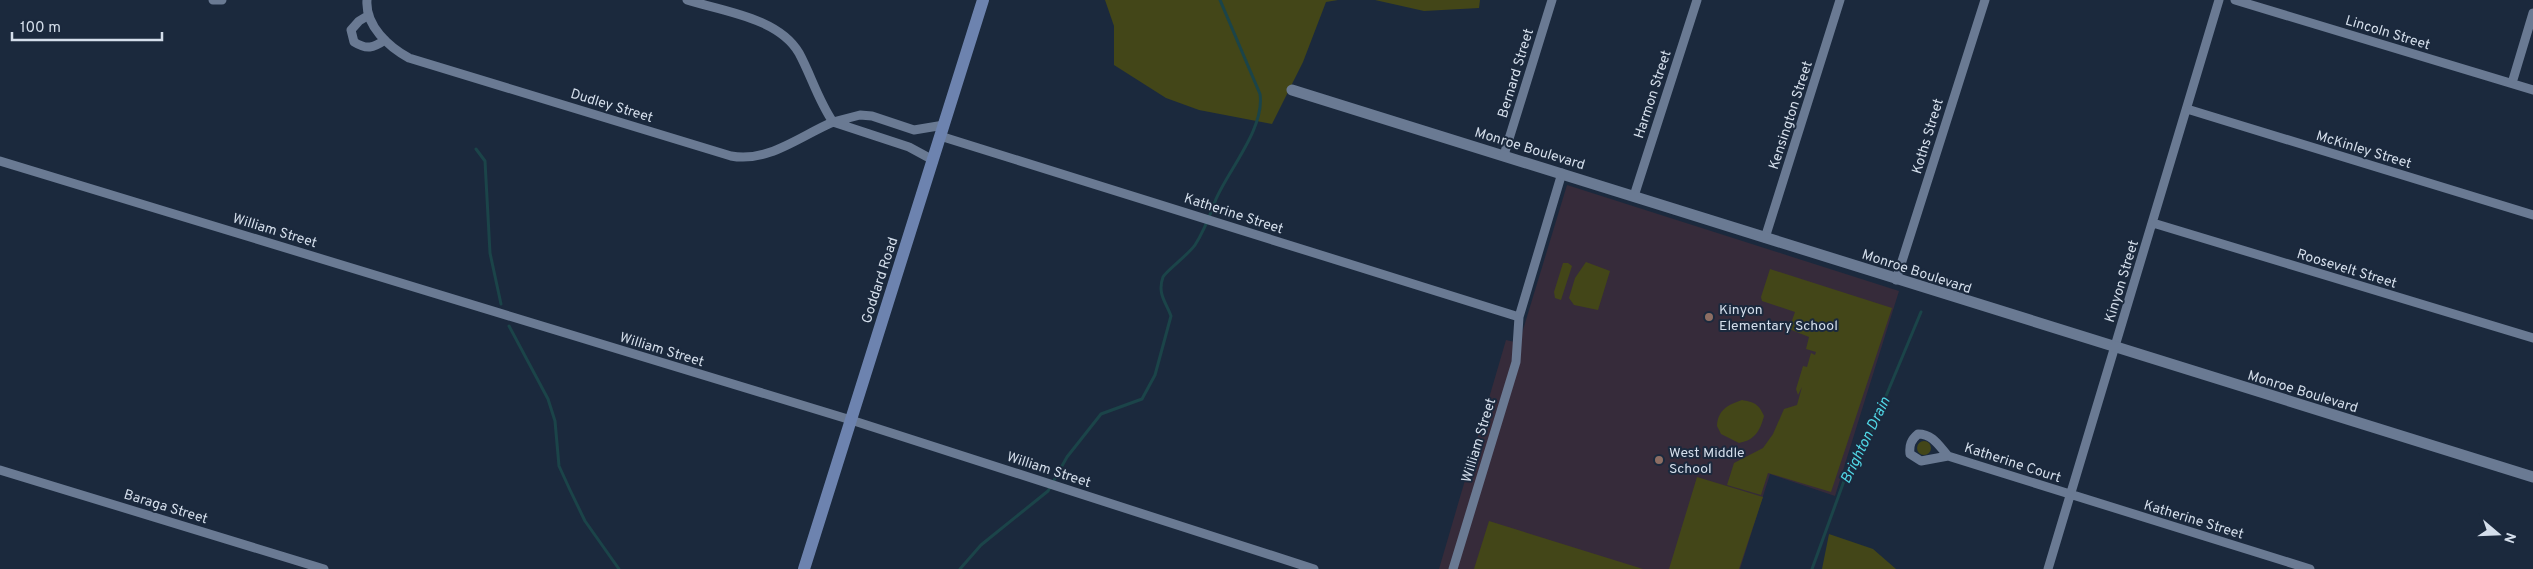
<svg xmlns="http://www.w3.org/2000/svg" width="2533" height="569" font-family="Overpass,sans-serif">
  <rect width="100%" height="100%" fill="#1b293d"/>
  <path fill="#362b3a" d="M1567,185L1899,291L1835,496L1770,474L1740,569H1439L1506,340L1519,343Z"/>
  <path fill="#434618" d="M1105,0H1338L1326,2L1303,62L1272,124L1199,110L1166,98L1114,65V26Z
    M1375,0H1480L1479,8L1424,11Z
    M1586,262L1610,271L1598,310L1574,305L1569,298L1575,278Z
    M1563,263H1568L1572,266L1561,300L1555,298L1554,292Z
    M1770,269L1892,308L1831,492L1768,473L1761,495L1727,485L1734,463L1763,448L1773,434L1784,409L1797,405L1802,387L1798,395L1796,389L1803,366L1807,367L1811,353L1815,355L1816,352L1806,349L1809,337L1789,329L1795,312L1762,301L1761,297Z
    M1742,400C1754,402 1759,404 1764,416C1760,431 1755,440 1739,443L1721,434L1717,426C1718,410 1727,405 1742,400Z
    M1917 448a7 7 0 1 1 14 0a7 7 0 1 1-14 0Z
    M1697,477L1763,497L1739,569H1669Z
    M1489,521L1643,569H1474Z
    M1829,534L1873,549L1896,569H1822Z"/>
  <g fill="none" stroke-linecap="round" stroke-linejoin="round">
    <path stroke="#1b4449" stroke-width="3" d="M476,149L485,161L490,253L501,304
      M509,326L548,399L555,421L559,466L570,490L585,521L619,569
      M960,569L981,545L1048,491L1067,457L1101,414L1142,399L1155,375L1171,316C1166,302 1157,294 1163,277C1165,272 1189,254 1195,245C1205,230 1210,215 1216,199C1229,169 1265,128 1260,94L1220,0
      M1812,569L1848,470L1871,432L1921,312"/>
    <path stroke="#6a7a93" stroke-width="9" d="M213,0H222
      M367,0C365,26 389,47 409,58L731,156C768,163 800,136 833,122C818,100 811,75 799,53C779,18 723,11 687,0
      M2235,0L2533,90
      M369,15L359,21L351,30L354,42C367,50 373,48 385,40
      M2512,83L2533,13
      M2187,109L2533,215
      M940,136L1519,317
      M1504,155L1552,0
      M933,160L909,147L833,122L860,115L872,116L914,130L944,125
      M0,161L851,420L1314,569
      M1634,196L1697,0
      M2153,223L2533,338
      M1765,238L1840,0
      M1896,280L1985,0
      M1948,456L1921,461L1910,454C1909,445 1911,440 1918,434C1933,434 1939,446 1948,456L2310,569
      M0,470L324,569
      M1453,569L1516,362L1519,317L1562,173
      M2048,569L2219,0"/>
    <path stroke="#6a7a93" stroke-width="11" d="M1292,90C1706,218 2119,350 2533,477"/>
    <path stroke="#6d83af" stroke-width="12" d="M804,569L983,0"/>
  </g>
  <g fill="#8d6e63" stroke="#1b293d" stroke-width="2">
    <circle cx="1709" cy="317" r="5"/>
    <circle cx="1659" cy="460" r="5"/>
  </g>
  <g text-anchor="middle" stroke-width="4" stroke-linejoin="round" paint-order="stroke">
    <g font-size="14" fill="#d4deeb" stroke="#1b293d">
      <text transform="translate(2388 32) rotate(17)" y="5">Lincoln Street</text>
      <text transform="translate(1515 73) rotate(-73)" y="5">Bernard Street</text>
      <text transform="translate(1652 94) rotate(-72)" y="5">Harmon Street</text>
      <text transform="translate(612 105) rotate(17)" y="5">Dudley Street</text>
      <text transform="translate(1790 115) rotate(-72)" y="5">Kensington Street</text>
      <text transform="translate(1927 136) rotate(-73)" y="5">Koths Street</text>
      <text transform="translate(1530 148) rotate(17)" y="5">Monroe Boulevard</text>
      <text transform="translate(2364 149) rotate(17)" y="5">McKinley Street</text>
      <text transform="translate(1234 213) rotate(18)" y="5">Katherine Street</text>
      <text transform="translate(275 230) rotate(17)" y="5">William Street</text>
      <text transform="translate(2347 268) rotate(17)" y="5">Roosevelt Street</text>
      <text transform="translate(1917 271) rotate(18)" y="5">Monroe Boulevard</text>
      <text transform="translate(879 280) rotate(-72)" y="5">Goddard Road</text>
      <text transform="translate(2121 281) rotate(-73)" y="5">Kinyon Street</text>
      <text transform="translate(662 349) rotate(17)" y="5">William Street</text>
      <text transform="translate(2303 391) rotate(17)" y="5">Monroe Boulevard</text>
      <text transform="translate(1478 440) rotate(-73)" y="5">William Street</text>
      <text transform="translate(2013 462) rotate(18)" y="5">Katherine Court</text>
      <text transform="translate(1049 469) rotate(18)" y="5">William Street</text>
      <text transform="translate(166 506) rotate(17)" y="5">Baraga Street</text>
      <text transform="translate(2194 519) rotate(17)" y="5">Katherine Street</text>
    </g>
    <g font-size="14" fill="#d4deeb" stroke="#1b293d" text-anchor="start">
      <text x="1719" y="314">Kinyon<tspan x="1719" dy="16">Elementary School</tspan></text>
      <text x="1669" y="457">West Middle<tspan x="1669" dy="16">School</tspan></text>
    </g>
    <g font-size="15" font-style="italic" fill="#50d6e5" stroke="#1b293d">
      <text transform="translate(1865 440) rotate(-64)" y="5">Brighton Drain</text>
    </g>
  </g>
  <g transform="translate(2498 534) rotate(109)" stroke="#1b293d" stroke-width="4" paint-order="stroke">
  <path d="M0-4L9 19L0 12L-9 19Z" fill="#d4deeb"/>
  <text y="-8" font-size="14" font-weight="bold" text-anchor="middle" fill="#d4deeb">N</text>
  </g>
  <path d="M12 32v8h150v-8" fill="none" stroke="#d4deeb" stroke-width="2.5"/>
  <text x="20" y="32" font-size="15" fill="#d4deeb" stroke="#1b293d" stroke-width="4" paint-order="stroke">100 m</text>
</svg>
